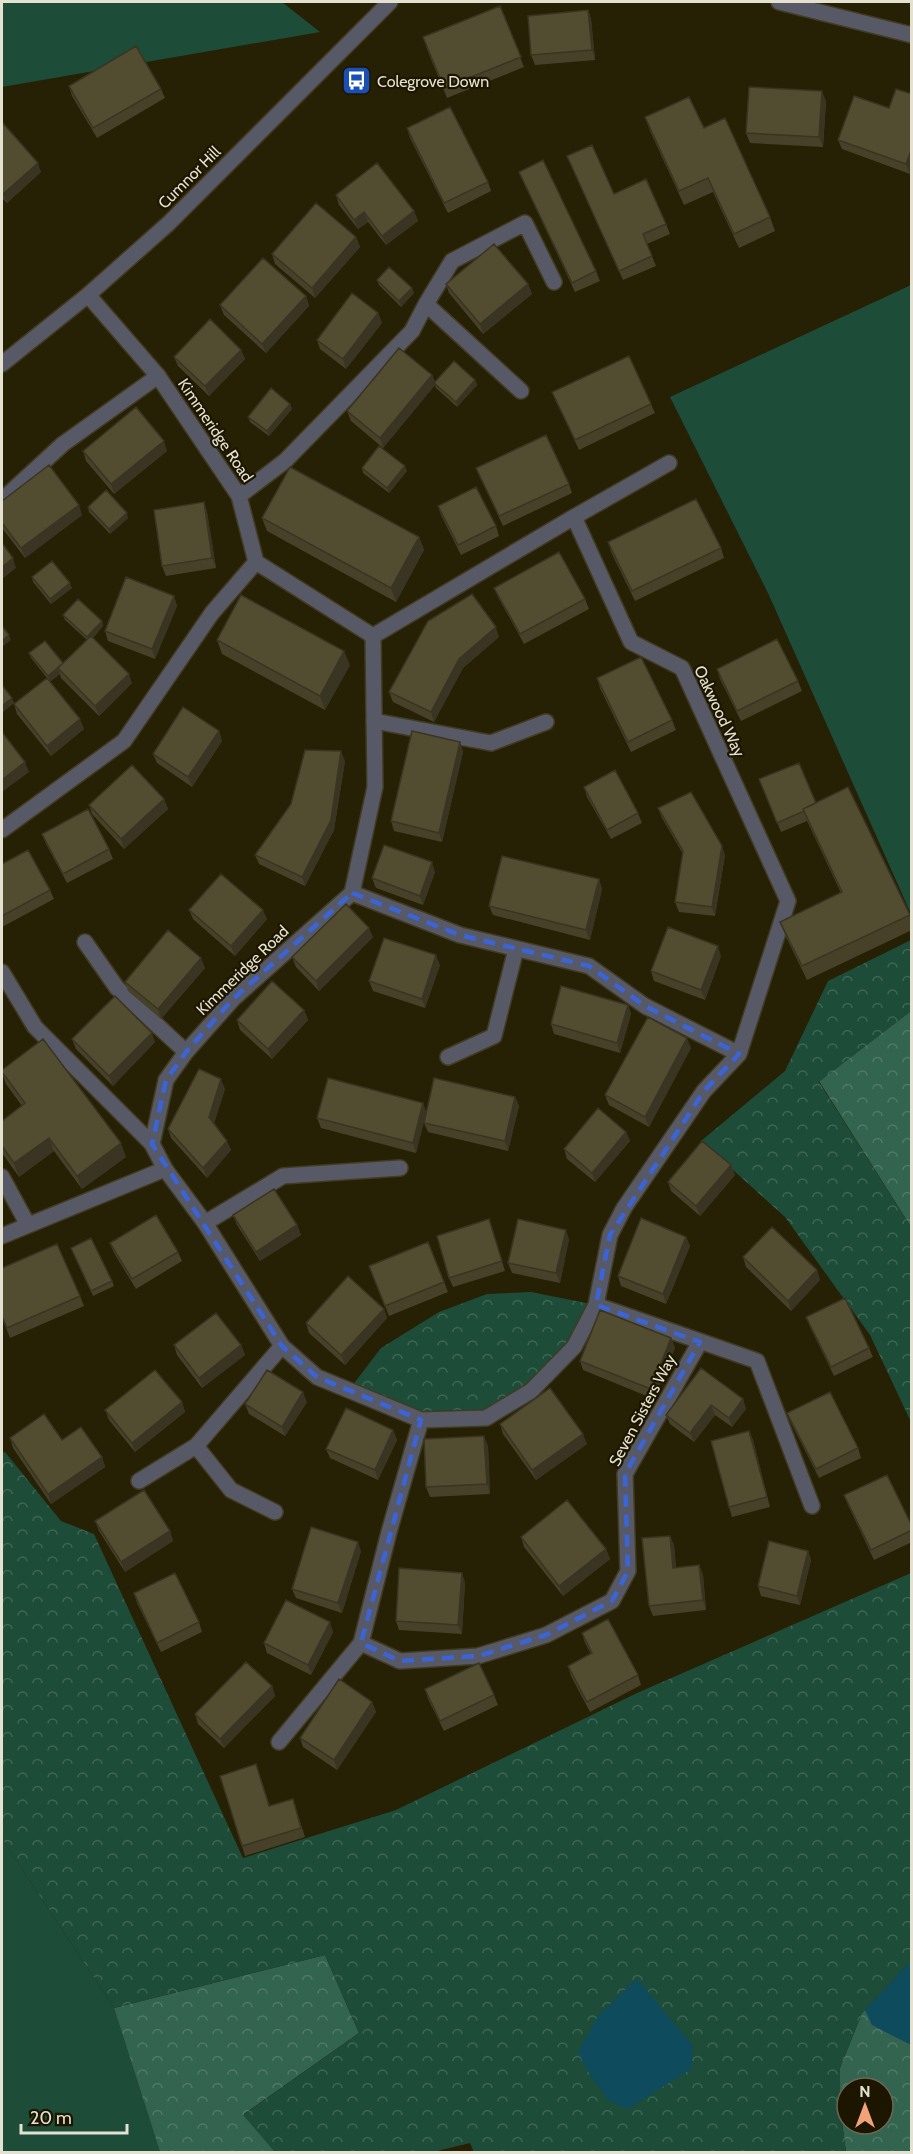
<svg xmlns="http://www.w3.org/2000/svg" width="913" height="2154" font-family="Cabin,sans-serif">
  <defs>
    <pattern id="forest-crowns" width="20" height="18" patternUnits="userSpaceOnUse" patternTransform="scale(1.5)"><rect width="20" height="18" fill="#32644f"/><path d="M2 6a3 3 0 1 1 6 0M12 15a3 3 0 1 1 6 0" fill="none" stroke="#507a67"/></pattern>
    <pattern id="park-crowns" width="20" height="18" patternUnits="userSpaceOnUse" patternTransform="scale(1.5)"><rect width="20" height="18" fill="#1d4c39"/><path d="M2 6a3 3 0 1 1 6 0M12 15a3 3 0 1 1 6 0" fill="none" stroke="#3e6655"/></pattern>
  </defs>
  <rect width="100%" height="100%" fill="#262004"/>
  <path fill="#1d4c39" d="M2,2H282L320,32L2,87Z
    M911,285V914L768,593L670,397Z
    M2,1839L114,2008L160,2152H2Z"/>
  <path fill="url(#forest-crowns)" fill-rule="evenodd" d="M911,1011V1227L819,1081Z
    M325,1955L359,2033L244,2114L275,2152H160L114,2008Z
    M911,1963V2152H846L840,2107V2068L862,2013L908,1964ZM847,2088H883V2124H847Z"/>
  <path fill="url(#park-crowns)" d="M911,940V1011L819,1082L911,1227V1422L870,1335L785,1217L701,1141L785,1071L828,981Z
    M531,1292L596,1305L574,1347L486,1418L421,1420L349,1390L381,1348L439,1312L487,1294Z
    M5,1452L61,1521L94,1534L243,1858L396,1810L637,1693L911,1573V1963L908,1964L862,2013L840,2068V2107L846,2152H474L470,2143L433,2152H275L243,2115L359,2033L325,1955L114,2008L2,1839V1453Z"/>
  <path fill="#0e4b5c" d="M911,1963H912L911,2045L872,2025L865,2010L908,1964Z
    M635,1980L640,1982L693,2046L691,2069L628,2109L609,2101L590,2075L578,2052L598,2016Z"/>
  <g fill="none" stroke-linecap="round" stroke-linejoin="round">
    <defs>
      <path id="service" d="M426,304L521,391
        M239,496L285,461L412,331L426,304L452,261L525,223L554,282
        M2,500L63,444L158,376
        M574,517L669,463
        M374,721L491,743L546,722
        M2,830L124,741L212,613L256,562
        M85,942L117,988L186,1052
        M2,972L35,1027L152,1144
        M448,1057L494,1036L516,949
        M2,1177L28,1225
        M205,1223L283,1176L400,1168
        M2,1236L165,1169
        M196,1446L231,1490L275,1512
        M139,1481L196,1446L282,1346"/>
      <path id="minor" d="M779,2L912,35
        M88,295L158,376L239,496L256,562L373,636L375,787L352,893L233,999L186,1052L166,1080L152,1144L165,1169L205,1223L282,1346L317,1377L421,1420L486,1418L531,1391L574,1347L596,1305L610,1235L624,1208L704,1091L739,1054L788,901L682,668L631,642L574,517L373,636
        M352,893L460,935L589,966L645,1006L739,1054
        M596,1305L757,1361L812,1506
        M361,1643L389,1532L421,1420
        M279,1742L361,1643L400,1661L478,1656L546,1635L612,1601L628,1571L625,1474L700,1342"/>
      <path id="tertiary" d="M2,364L88,295L169,223L390,2"/>
    </defs>
    <use href="#service" stroke="#413b21" stroke-width="18"/>
    <use href="#minor" stroke="#413b21" stroke-width="18"/>
    <use href="#tertiary" stroke="#413b21" stroke-width="18"/>
    <use href="#service" stroke="#575a66" stroke-width="15"/>
    <use href="#minor" stroke="#575a66" stroke-width="15"/>
    <use href="#tertiary" stroke="#575a66" stroke-width="15"/>
  </g>
  <path fill="#474129" d="M500,6L524,67L447,98L426,47Z
    M588,10L591,19L595,60L535,65L531,55Z
    M69,86L161,89L165,98L97,138L72,96Z
    M912,94V168L910,174L842,149L838,140Z
    M826,101L823,147L750,143L746,133Z
    M645,117L704,128L770,217L775,231L739,248L713,192L684,205L650,131Z
    M2,122L41,172L7,203L2,198Z
    M407,128L488,182L491,191L448,213L410,138Z
    M567,156L614,194L666,224L670,234L647,244L656,266L623,280Z
    M519,172L596,271L600,281L575,292L523,181Z
    M336,195L414,211L418,221L386,245L368,222L358,229L339,205Z
    M356,237L360,247L315,298L275,264L272,254Z
    M377,280L412,288L414,293L401,307L379,285Z
    M446,284H528L532,294L483,334L449,293Z
    M306,296L309,306L266,353L224,315L220,305Z
    M378,313L382,323L346,369L320,349L317,340Z
    M241,350L245,359L209,396L178,366L174,357Z
    M432,375L435,382L475,380L477,385L457,407L436,388L435,385L383,448L351,421L347,411Z
    M552,392L651,404L655,413L579,450L556,401Z
    M290,404L292,409L269,436L250,422L248,417Z
    M83,451H167L114,494L86,461Z
    M362,468L407,471L389,493L363,473Z
    M476,468L569,484L572,493L503,526L480,477Z
    M2,501L82,515L25,558L2,528Z
    M204,502L207,512L216,568L166,576L162,566Z
    M438,506L496,526L499,536L461,555L441,515Z
    M88,507L128,518L110,534L89,512Z
    M262,518L419,537L424,550L396,602L267,531Z
    M608,542L721,548L724,558L635,601L611,552Z
    M32,577L72,588L51,604L33,582Z
    M494,588L585,599L589,609L524,644L498,597Z
    M174,596L177,606L155,659L108,641L105,631Z
    M63,615L102,621L103,626L93,638L132,683L99,716L61,678L60,674L50,681L84,729L51,756L17,714L14,704L47,678L31,658L29,653L63,663L87,640L65,620Z
    M499,637L463,668L434,722L393,702L389,692Z
    M217,640L350,665L325,710L222,654Z
    M717,669L798,681L802,691L741,721L720,679Z
    M597,678L672,720L676,730L631,752L600,688Z
    M219,731L222,741L192,787L157,763L153,754Z
    M460,742L463,752L442,842L394,831L391,821Z
    M345,761L334,830L305,886L259,864L255,855Z
    M759,779L816,803L910,915L912,920V930L807,980L785,935L780,922L841,893L807,821L781,832Z
    M584,787L638,813L642,823L611,839L587,797Z
    M164,799L168,809L124,849L92,814L89,805Z
    M658,808L725,855L715,916L679,912L675,902L683,854L662,818Z
    M42,834L109,849L113,859L67,883L46,844Z
    M2,864L50,890L54,899L2,927Z
    M435,872L423,905L376,888L372,878Z
    M599,879L602,889L590,940L493,915L489,906Z
    M189,910L267,919L235,956L193,919Z
    M373,937L319,991L296,967L292,957Z
    M721,956L705,1000L654,981L651,971Z
    M440,965L425,1008L373,991L369,981Z
    M205,968L161,1019L128,991L125,982Z
    M628,1005L631,1014L620,1053L554,1034L551,1024Z
    M304,1010L308,1020L272,1059L240,1030L237,1020Z
    M72,1039L155,1042L113,1086L76,1049Z
    M691,1048L649,1127L609,1105L605,1095Z
    M2,1070L126,1157L82,1189L54,1151L19,1177L2,1153V1121L22,1106L6,1084L2,1073Z
    M225,1089L214,1123L231,1150L207,1178L171,1138L168,1129Z
    M515,1097L519,1106L508,1151L428,1132L424,1123L426,1113L416,1153L321,1128L317,1118L423,1103L426,1112Z
    M626,1132L630,1141L595,1182L567,1159L564,1149Z
    M731,1165L735,1175L700,1216L671,1191L668,1182Z
    M233,1215L297,1225L301,1235L260,1261L237,1225Z
    M492,1229L505,1271L453,1287L449,1278Z
    M686,1237L690,1246L666,1304L621,1286L618,1276Z
    M569,1239L560,1283L512,1273L508,1263Z
    M428,1242L448,1292L389,1316L369,1266Z
    M110,1243L178,1252L182,1261L136,1289L114,1253Z
    M71,1248L112,1281L114,1286L93,1296Z
    M743,1257L817,1270L820,1280L791,1311L746,1267Z
    M2,1268L80,1296L84,1306L10,1338L2,1318Z
    M384,1309L387,1318L345,1365L309,1333L306,1323Z
    M806,1317L869,1348L873,1357L834,1376L810,1327Z
    M671,1338L675,1348L654,1399L583,1370L580,1361Z
    M174,1345H241L245,1355L202,1388L177,1355Z
    M743,1399L746,1409L732,1427L715,1415L694,1442L670,1424L666,1415Z
    M182,1402L185,1412L135,1452L109,1420L105,1410Z
    M307,1402L285,1436L249,1414L245,1404Z
    M787,1413L858,1448L861,1458L819,1478L791,1423Z
    M500,1424L587,1444L536,1480L503,1434Z
    M393,1430L397,1440L378,1480L330,1458L326,1449Z
    M749,1431L753,1440L770,1507L732,1517L729,1507Z
    M10,1438L102,1457L105,1467L51,1504L13,1448Z
    M488,1446L490,1494L430,1497L426,1487Z
    M844,1495L912,1526V1542L874,1560L848,1505Z
    M95,1521L170,1531L173,1541L125,1572L99,1531Z
    M670,1536L674,1545L676,1568L699,1565L703,1575L706,1610L653,1616L649,1606Z
    M521,1537L606,1549L610,1559L563,1596L524,1547Z
    M361,1551L342,1613L296,1598L292,1589Z
    M808,1551L811,1560L800,1605L761,1596L758,1586Z
    M465,1582L462,1634L399,1630L396,1621Z
    M134,1593L199,1622L202,1632L161,1652L137,1603Z
    M333,1632L311,1675L267,1653L264,1643Z
    M582,1633L638,1675L641,1685L590,1712L571,1676L568,1666L591,1654L585,1643Z
    M272,1686L275,1696L224,1748L198,1724L195,1714Z
    M425,1689L494,1695L498,1705L444,1731L428,1699Z
    M372,1702L376,1712L337,1770L303,1747L300,1738Z
    M256,1764L270,1806L296,1809L305,1837L245,1856L242,1846Z"/>
  <path fill="#393522" d="M588,10L591,19L595,60L592,50Z
    M822,91L826,101L823,147L819,137Z
    M912,148V168L910,174L906,164Z
    M38,163L41,172L7,203L3,194Z
    M414,211L418,221L386,245L382,236Z
    M364,212L368,222L358,229L354,220Z
    M356,237L360,247L315,298L312,288Z
    M528,284L532,294L483,334L480,324Z
    M412,288L414,293L401,307L399,301Z
    M306,296L309,306L266,353L262,344Z
    M378,313L382,323L346,369L343,359Z
    M241,350L245,359L209,396L205,386Z
    M432,375L435,385L383,448L380,438Z
    M475,380L477,385L457,407L456,402Z
    M290,404L292,409L269,436L267,431Z
    M164,441L167,451L114,494L111,484Z
    M405,466L407,471L389,493L387,488Z
    M204,502L207,512L216,568L212,558Z
    M79,505L82,515L25,558L21,548Z
    M127,513L128,518L110,534L109,529Z
    M419,537L424,550L396,602L391,588Z
    M13,558L16,568L2,579V567Z
    M70,583L72,588L51,604L50,599Z
    M174,596L177,606L155,659L152,649Z
    M102,621L103,626L89,642L87,637Z
    M496,627L499,637L463,668L434,722L431,712L459,659Z
    M9,635L11,640L2,647V641Z
    M344,651L350,665L325,710L320,696Z
    M58,669L60,674L50,682L48,676Z
    M129,674L132,683L99,716L95,706Z
    M12,698L14,703L2,713V706Z
    M80,719L84,729L51,756L47,746Z
    M219,731L222,741L192,787L188,777Z
    M460,742L463,752L442,842L439,833Z
    M341,751L345,761L334,830L305,886L302,877Z
    M25,762L29,772L2,792V780Z
    M164,799L168,809L124,849L121,839Z
    M722,846L725,855L715,916L712,907Z
    M432,862L435,872L423,905L420,896Z
    M599,879L602,889L590,940L586,930Z
    M263,910L267,919L235,956L231,946Z
    M369,928L373,937L319,991L316,981Z
    M718,946L721,956L705,1000L701,990Z
    M436,955L440,965L425,1008L422,999Z
    M201,958L205,968L161,1019L158,1009Z
    M628,1005L631,1014L620,1053L617,1043Z
    M304,1010L308,1020L272,1059L268,1049Z
    M152,1033L155,1042L113,1086L109,1076Z
    M687,1038L691,1048L649,1127L645,1117Z
    M221,1079L225,1089L213,1127L209,1117Z
    M515,1097L519,1106L508,1151L505,1141Z
    M423,1103L426,1112L416,1153L413,1143Z
    M626,1132L630,1141L595,1182L592,1173Z
    M49,1138L54,1151L19,1177L14,1163Z
    M227,1141L231,1150L207,1178L203,1168Z
    M121,1143L126,1157L82,1189L77,1176Z
    M731,1165L735,1175L700,1216L696,1206Z
    M297,1225L301,1235L260,1261L256,1252Z
    M566,1230L569,1239L560,1283L556,1273Z
    M686,1237L690,1246L666,1304L663,1294Z
    M817,1270L820,1280L791,1311L788,1301Z
    M384,1309L387,1318L345,1365L341,1355Z
    M671,1338L675,1348L654,1399L651,1389Z
    M241,1345L245,1355L202,1388L199,1378Z
    M303,1392L307,1402L285,1436L282,1427Z
    M743,1399L746,1409L732,1427L729,1418Z
    M182,1402L185,1412L135,1452L132,1443Z
    M711,1405L715,1415L694,1442L690,1433Z
    M393,1430L397,1440L378,1480L375,1470Z
    M749,1431L753,1440L770,1507L767,1497Z
    M583,1434L587,1444L536,1480L532,1470Z
    M484,1436L488,1446L490,1494L487,1484Z
    M102,1457L105,1467L51,1504L48,1494Z
    M170,1531L173,1541L125,1572L121,1562Z
    M670,1536L674,1545L677,1578L673,1568Z
    M358,1542L361,1551L342,1613L338,1603Z
    M606,1549L610,1559L563,1596L559,1586Z
    M808,1551L811,1560L800,1605L797,1596Z
    M699,1565L703,1575L706,1610L703,1600Z
    M462,1573L465,1582L462,1634L458,1625Z
    M330,1622L333,1632L311,1675L308,1665Z
    M272,1686L275,1696L224,1748L220,1739Z
    M372,1702L376,1712L337,1770L334,1760Z"/>
  <path fill="#524c30" stroke="#393522" stroke-width="1.5" d="M500,6L521,57L444,88L423,37Z
    M588,10L592,50L531,55L528,16Z
    M136,46L161,89L93,128L69,86Z
    M749,87L822,91L819,137L746,133Z
    M896,89L912,94V148L906,164L838,140L854,96L889,108Z
    M689,97L704,128L725,118L770,217L734,234L708,178L679,191L645,117Z
    M450,107L488,182L444,203L407,128Z
    M2,122L38,163L3,194L2,192Z
    M592,145L614,194L646,179L666,224L643,234L652,256L619,271L567,156Z
    M543,160L596,271L572,283L519,172Z
    M377,163L414,211L382,236L364,212L354,220L336,195Z
    M316,203L356,237L312,288L272,254Z
    M494,244L528,284L480,324L446,284Z
    M263,258L306,296L262,344L220,305Z
    M389,267L412,288L399,301L377,280Z
    M352,293L378,313L343,359L317,340Z
    M210,319L241,350L205,386L174,357Z
    M399,348L432,375L380,438L347,411Z
    M629,356L651,404L575,440L552,392Z
    M454,361L475,380L456,402L434,383Z
    M271,388L290,404L267,431L248,417Z
    M136,407L164,441L111,484L83,451Z
    M546,435L569,484L499,516L476,468Z
    M379,446L405,466L387,488L362,468Z
    M49,465L79,505L21,548L2,523V501Z
    M290,467L419,537L391,588L262,518Z
    M476,487L496,526L458,545L438,506Z
    M106,490L127,513L109,529L88,507Z
    M696,499L721,548L632,591L608,542Z
    M204,502L212,558L162,566L154,510Z
    M2,543L13,558L2,567Z
    M559,552L585,599L520,634L494,588Z
    M52,561L70,583L50,599L32,577Z
    M126,577L174,596L152,649L105,631Z
    M472,594L496,627L459,659L431,712L389,692L428,621Z
    M241,595L344,651L320,696L217,640Z
    M78,599L102,621L87,637L63,615Z
    M2,626L9,635L2,641Z
    M91,636L129,674L95,706L58,668Z
    M777,639L798,681L737,711L717,669Z
    M45,641L63,663L48,676L29,653Z
    M641,657L672,720L628,742L597,678Z
    M47,678L80,719L47,746L14,704Z
    M2,685L12,698L2,706Z
    M183,707L219,731L188,777L153,754Z
    M412,731L460,742L439,833L391,821Z
    M2,732L25,762L2,780Z
    M305,750L341,751L331,820L302,877L255,855L291,804Z
    M799,763L816,803L803,809L804,811L777,823L759,779Z
    M132,765L164,799L121,839L89,805Z
    M615,770L638,813L607,830L584,787Z
    M848,787L910,915L802,966L780,922L842,892L803,809Z
    M691,792L722,846L712,907L675,902L683,851L658,808Z
    M88,809L109,849L63,874L42,834Z
    M384,845L432,862L420,896L372,878Z
    M28,850L50,890L2,916V864Z
    M502,856L599,879L586,930L489,906Z
    M221,874L263,910L231,946L189,910Z
    M346,904L369,928L316,981L292,957Z
    M668,927L718,946L701,990L651,971Z
    M168,930L201,958L158,1009L125,982Z
    M384,938L436,955L422,999L369,981Z
    M272,981L304,1010L268,1049L237,1020Z
    M561,986L628,1005L617,1043L551,1024Z
    M115,996L152,1033L109,1076L72,1039Z
    M648,1017L687,1038L645,1117L605,1095Z
    M43,1039L121,1143L77,1176L49,1138L14,1163L2,1146V1121L25,1103L2,1072V1070Z
    M199,1069L221,1079L209,1117L227,1141L203,1168L168,1129Z
    M328,1078L423,1103L413,1143L317,1118Z
    M434,1078L515,1097L505,1141L424,1123Z
    M598,1108L626,1132L592,1173L564,1149Z
    M702,1141L731,1165L696,1206L668,1182Z
    M274,1189L297,1225L256,1252L233,1215Z
    M156,1215L178,1252L132,1279L110,1243Z
    M641,1218L686,1237L663,1294L618,1276Z
    M489,1219L502,1261L449,1278L437,1236Z
    M518,1219L566,1230L556,1273L508,1263Z
    M772,1227L817,1270L788,1301L743,1257Z
    M91,1238L112,1281L91,1291L71,1248Z
    M428,1242L444,1282L385,1306L369,1266Z
    M57,1244L80,1296L7,1328L2,1316V1268Z
    M348,1276L384,1309L341,1355L306,1323Z
    M845,1298L869,1348L831,1367L806,1317Z
    M600,1310L671,1338L651,1389L580,1361Z
    M216,1313L241,1345L199,1378L174,1345Z
    M701,1368L743,1399L729,1418L711,1405L690,1433L666,1415Z
    M155,1370L182,1402L132,1443L105,1410Z
    M267,1370L303,1392L282,1427L245,1404Z
    M550,1388L583,1434L532,1470L500,1424Z
    M830,1392L858,1448L816,1469L787,1413Z
    M346,1408L393,1430L375,1470L326,1449Z
    M44,1414L62,1440L81,1427L102,1457L48,1494L10,1438Z
    M749,1431L767,1497L729,1507L711,1441Z
    M484,1436L487,1484L426,1487L424,1439Z
    M887,1475L912,1526V1530L871,1550L844,1495Z
    M144,1490L170,1531L121,1562L95,1521Z
    M567,1500L606,1549L559,1586L521,1537Z
    M311,1527L358,1542L338,1603L292,1589Z
    M670,1536L673,1568L699,1565L703,1600L649,1606L642,1538Z
    M769,1541L808,1551L797,1596L758,1586Z
    M399,1568L462,1573L458,1625L396,1621Z
    M175,1573L199,1622L157,1643L134,1593Z
    M286,1600L330,1622L308,1665L264,1643Z
    M608,1619L638,1675L587,1702L568,1666L592,1653L582,1633Z
    M246,1662L272,1686L220,1739L195,1714Z
    M479,1663L494,1695L440,1721L425,1689Z
    M339,1679L372,1702L334,1760L300,1738Z
    M256,1764L269,1806L293,1799L301,1828L242,1846L220,1776Z"/>
  <path fill="none" stroke="#3b64d7" stroke-width="4.5" stroke-dasharray="12 8" stroke-linejoin="round" d="M352,893L460,935L589,966L645,1006L739,1054L704,1091L610,1235L596,1305L700,1342L625,1474L628,1571L612,1601L546,1635L478,1656L400,1661L361,1643L421,1420L317,1377L282,1346L152,1144L166,1080L186,1052L233,999Z"/>
  <defs>
    <symbol id="bus-square" viewBox="-11 -11 22 22"><rect x="-9" y="-9" width="18" height="18" rx="4" fill="#1a4fb4" stroke="#1c1600"/><path d="M-5-6H5V4H4V6H2V4H-2V6H-4V4H-5ZM-3.5-4V0h7V-4ZM-3.5 1.2v1.5H-2V1.2ZM2 1.2v1.5H3.5V1.2Z" fill="#fff"/></symbol>
  </defs>
  <g fill-rule="evenodd">
    <use href="#bus-square" x="340" y="64" width="33" height="33"/>
  </g>
  <g text-anchor="middle" stroke-width="4.5" stroke-linejoin="round" paint-order="stroke">
    <g font-size="16" fill="#e5e1d1" stroke="#1c1600" text-anchor="start">
      <text x="377" y="87">Colegrove Down</text>
    </g>
    <g font-size="16" fill="#e5e1d1" stroke="#1c1600">
      <text transform="translate(189 177) rotate(-45)" y="6">Cumnor Hill</text>
      <text transform="translate(216 430) rotate(56)" y="6">Kimmeridge Road</text>
      <text transform="translate(720 711) rotate(65)" y="6">Oakwood Way</text>
      <text transform="translate(242 970) rotate(-44)" y="6">Kimmeridge Road</text>
      <text transform="translate(642 1410) rotate(-62)" y="6">Seven Sisters Way</text>
    </g>
  </g>
  <rect width="913" height="2154" fill="none" stroke="#e5e1d1" stroke-width="6"/>
  <g transform="translate(865 2106)"><circle r="28" fill="#1c1600" stroke="#6c6754" stroke-width="1.5"/>
  <path d="M0-4.5L10 22L0 15L-10 22Z" fill="#f1a27b"/>
  <text y="-9" font-size="16" font-weight="bold" text-anchor="middle" fill="#e5e1d1">N</text>
  </g>
  <path d="M21 2124v9h106v-9" fill="none" stroke="#e5e1d1" stroke-width="3"/>
  <text x="30" y="2124" font-size="18" fill="#e5e1d1" stroke="#1c1600" stroke-width="4.5" paint-order="stroke">20 m</text>
</svg>
